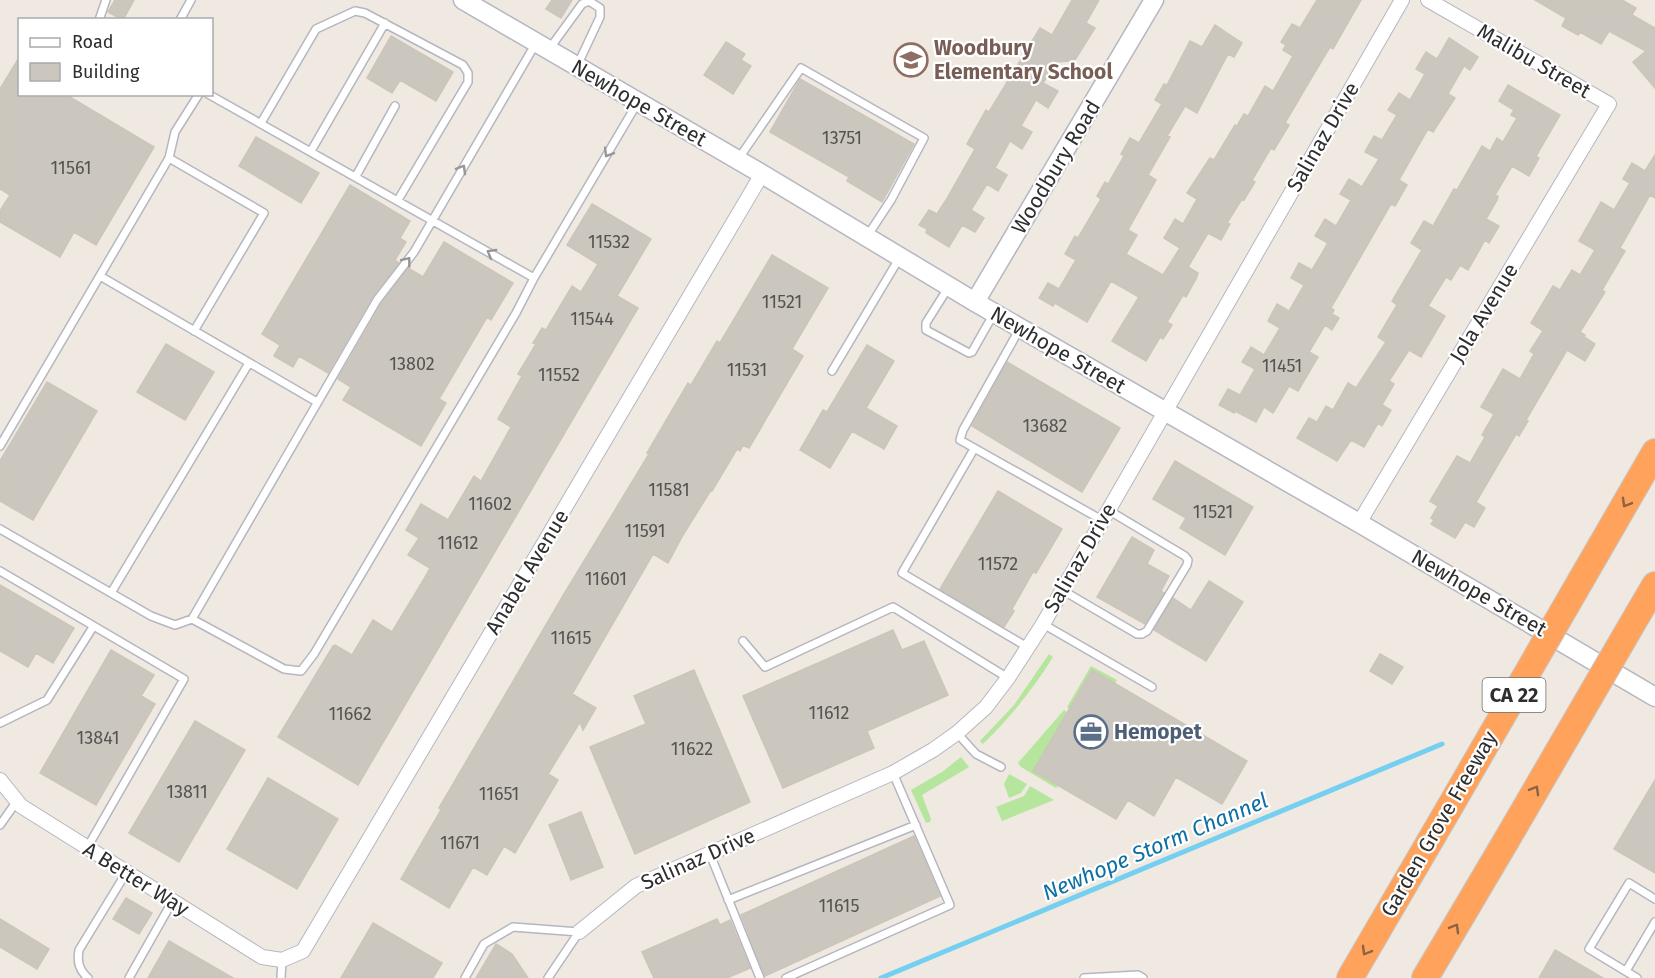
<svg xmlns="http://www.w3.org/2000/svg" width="1655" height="978" font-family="'Fira Sans',sans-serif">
  <rect width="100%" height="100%" fill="#efe9e1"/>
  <path fill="#b6e59e" d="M1049,654L1053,657C1033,689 1010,718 983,744L980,741L1014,705Z
    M1091,666L1117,680L1115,684L1092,670L1069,709L1067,707Z
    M1064,710L1067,712L1033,771L1058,786L1056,788L1021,767L1018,763Z
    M961,757L969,767L922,795L931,819L930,822L926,823L911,790L942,772Z
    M1009,774L1027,784L1021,793L1009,798L1004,784Z
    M1030,786L1054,800L1002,821L996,807L1024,796Z"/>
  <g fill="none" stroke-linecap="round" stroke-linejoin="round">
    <path stroke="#75cff0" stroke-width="5" d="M881,978L1442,744"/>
  </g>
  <path fill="#cbc7bf" stroke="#cbc5ba" stroke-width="1.5" d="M115,0H134L123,20L108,12Z
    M552,0H572L561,18L546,9Z
    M1072,0H1099L1086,23L1095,28L1073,63L1069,61L1056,62L1043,83L1058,91L1048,108L1036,100L1021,126L1032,132L1022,149L1010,141L995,168L1007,175L998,191L987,184L971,210L984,218L975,232L962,225L949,247L926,233L927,229L919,225L929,210L937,214L946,200L975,149L967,144L986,110L989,112L1040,28L1052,35Z
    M1317,0H1361L1333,49L1330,47L1309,82L1285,123L1289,125L1274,150L1271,148L1252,180L1255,182L1244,200L1242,199L1227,223L1230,224L1221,240L1208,233L1188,267L1198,273L1196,279L1186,297L1183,295L1167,322L1172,325L1163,339L1160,337L1146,361L1112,341L1139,297L1111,281L1087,322L1055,303L1053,306L1039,298L1048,283L1059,289L1076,260L1065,254L1075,236L1078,238L1101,199L1097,196L1105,182L1108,184L1124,156L1121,154L1130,138L1139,143L1162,104L1155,100L1164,84L1167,85L1190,41L1202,47L1215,25L1242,43L1234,57L1228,54L1197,113L1185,106L1167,136L1170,137L1148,175L1156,180L1128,230L1137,235L1126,254L1163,275L1180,248L1164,238L1175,219L1183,224L1197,199L1187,193L1210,158L1214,160L1235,125L1237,126L1244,114L1248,116L1265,86L1273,91L1293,56L1283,50L1286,45L1281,42L1292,24L1300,28Z
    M1535,0H1622L1636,8L1632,15L1655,28V88L1633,62L1646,51L1609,31L1601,44L1580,32L1578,35L1562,26L1566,18Z
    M391,36L453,72L436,101L400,80L392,93L367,78Z
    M1449,38L1478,57L1470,70L1464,66L1448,94L1455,98L1433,132L1428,129L1399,180L1407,185L1395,206L1391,204L1331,308L1334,310L1332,314L1339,318L1332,330L1325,325L1309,352L1318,357L1298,391L1289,386L1273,413L1264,407L1256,422L1235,411L1234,413L1219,405L1228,389L1240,395L1255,369L1242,362L1251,347L1264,355L1280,328L1268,321L1277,304L1289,311L1304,285L1291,278L1299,263L1312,270L1328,243L1315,236L1325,219L1336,226L1351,200L1340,194L1349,179L1362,187L1379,159L1365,152L1374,136L1382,140L1397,115L1388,110L1399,93L1410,100L1425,74L1416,69L1426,52L1437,59Z
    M726,42L745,54L741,60L751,66L733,94L704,75Z
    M20,56V94H65L154,147L96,245L74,232L60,257L0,222V211L10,195L0,189V89Z
    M800,79L914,144L882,202L847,181L849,177L770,132Z
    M1508,85L1560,115L1536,156L1539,158L1529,176L1512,166L1495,195L1498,196L1497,200L1486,219L1499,226L1489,243L1485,240L1468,270L1460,265L1451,280L1446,277L1428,306L1445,316L1421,357L1409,350L1389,381L1394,384L1382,405L1391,410L1382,426L1378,423L1364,447L1351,440L1337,461L1297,438L1309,418L1317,422L1326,406L1333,410L1348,383L1356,388L1386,342L1378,337L1397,305L1392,301L1422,250L1411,243L1424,221L1433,226L1454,189L1457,190L1482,146L1490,151L1497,138L1503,142L1517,118L1511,115L1514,110L1499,101Z
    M256,137L319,173L301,203L239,166Z
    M1655,155V198L1650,195L1620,248L1625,251L1602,290L1605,292L1580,332L1585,335L1584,337L1595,344L1585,361L1567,350L1526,420L1528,421L1519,436L1516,434L1476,502L1485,508L1474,527L1465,522L1455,538L1431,524L1434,520L1431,518L1438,506L1430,501L1457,456L1470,463L1485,437L1482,435L1494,414L1481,407L1503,369L1520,379L1534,354L1530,351L1543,331L1531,323L1553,286L1560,290L1572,270L1580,275L1595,250L1579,241L1601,202L1614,210L1630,183L1623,179L1632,163L1645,171Z
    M350,185L410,221L400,238L406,242L395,260L399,263L372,297L328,373L299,356L293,367L274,356L280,345L262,334Z
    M592,204L651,239L617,296L638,308L358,785L278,737L333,646L335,645L352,655L373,620L392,632L424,579L430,568L408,555L419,538L406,530L421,504L448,520L474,476L481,481L505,438L511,427L498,419L522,376L518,374L536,344L533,343L542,328L546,330L572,286L581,292L598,264L567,245Z
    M444,242L513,283L491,320L487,317L439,399L446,403L421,446L343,400L351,387L338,379L382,303L408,268L423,277Z
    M772,255L828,288L792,349L803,356L749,448L743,445L740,451L737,449L712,491L711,490L683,535L668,563L653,554L572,694L596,708L583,730L580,722L548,774L558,780L515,853L504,846L487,875L473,867L449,908L401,879L441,810L439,808L564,594L649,454L647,453L688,383L691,385L717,341L720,343Z
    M166,344L214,372L185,420L137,392Z
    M867,345L894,361L866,408L897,426L884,449L852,431L830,468L800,450L823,410L827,412Z
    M1007,362L1120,428L1082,492L972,426Z
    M47,382L97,411L33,520L0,501V461Z
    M1175,461L1253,507L1225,555L1180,528L1186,518L1153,499Z
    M998,491L1062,529L1036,573L1033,572L1012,609L1014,611L1004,627L940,589Z
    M1132,537L1154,550L1147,564L1169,576L1161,591L1164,593L1145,624L1097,597Z
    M1209,581L1243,602L1206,661L1154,630L1173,598L1191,610Z
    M0,585L74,628L53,663L36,653L28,667L0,651Z
    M893,630L902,650L924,641L948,695L867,731L874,748L783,788L743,696Z
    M111,650L154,675L141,696L155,704L96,805L40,773Z
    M1380,654L1403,667L1392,684L1370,671Z
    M694,670L750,802L635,854L590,747L646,724L634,696Z
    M1092,670L1247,761L1222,804L1176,777L1154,816L1128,800L1116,819L1033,771Z
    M195,721L245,750L179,862L129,833Z
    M268,778L338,819L297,889L227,849Z
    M1655,780V873L1614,849Z
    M581,812L603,867L571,880L549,825Z
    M914,836L940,896L765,976L741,915Z
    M126,898L152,913L139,934L113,919Z
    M0,919L49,949L37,969L0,947Z
    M717,919L720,925L730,920L750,968L727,978H654L642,952Z
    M373,923L442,963L433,978H341Z
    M169,941L233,978H148Z
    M496,944L512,954L528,978H476Z
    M1555,950L1603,978H1539Z"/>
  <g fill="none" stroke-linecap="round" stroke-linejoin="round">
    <defs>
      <path id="service" d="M99,20L106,0
        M180,20L191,0
        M550,48L582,4L589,1L600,8V17L577,66
        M208,94L534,278L638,102
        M261,123L316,29L355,11L365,13L463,65L468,73V82L398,200
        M311,151L385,23
        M169,158L264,213L194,331
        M739,158L801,68L924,138L891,200L868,235
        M356,176L395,106
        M100,276L317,402
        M948,288L926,323V330L969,353L972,352L993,315
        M1019,330L963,430L960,440L1102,520
        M832,371L900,257
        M0,446L169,158L175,132L199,94
        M974,449L902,573L1029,648
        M0,529L151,616L175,625L192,619L377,300L414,252L536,43
        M0,571L184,679L87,848
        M1062,590L1137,634H1142L1147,631L1187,565L1188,560L1185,556L1108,510
        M111,593L249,363
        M192,619L284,669L301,671L314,654L516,313L534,278
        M1043,624L1152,687
        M743,641L765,667L893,607L1008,678
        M0,723L47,700L93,627
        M957,733L976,754L1001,767
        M0,825L17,801
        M710,854L760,978
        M728,900L916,825
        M1626,971L1655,922
        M88,978C79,970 77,962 79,950L126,873
        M129,978L172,902
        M281,978L282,960
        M465,978L484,944L513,927L579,932
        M548,978L579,932
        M786,978L950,905L893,773
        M1084,978L1138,975L1143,978
        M1637,978L1589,949L1629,883L1655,899"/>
      <path id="minor" d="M1359,523L1609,104L1428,0
        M0,780L21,806L262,957L282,960L303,951L762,174
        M579,932L636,886L893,773L933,750L957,733L986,707L1008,678L1043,624L1402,0"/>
      <path id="tertiary" d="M463,0L762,174L975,302L1359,523L1655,697
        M975,302L1154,0"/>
      <path id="motorway" d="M1581,580L1655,452
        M1638,614L1655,585
        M1350,978L1448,810
        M1425,978L1506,841"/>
    </defs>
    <use href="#service" stroke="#b4b7c1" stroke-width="10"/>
    <use href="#minor" stroke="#b4b7c1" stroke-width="16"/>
    <use href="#tertiary" stroke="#b4b7c1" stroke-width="21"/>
    <use href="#motorway" stroke="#c9c9c9" stroke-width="28"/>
    <use href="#service" stroke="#fff" stroke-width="7"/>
    <use href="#minor" stroke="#fff" stroke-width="14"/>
    <use href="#tertiary" stroke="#fff" stroke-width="18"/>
    <use href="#motorway" stroke="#ffa35c" stroke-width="26"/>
    <defs>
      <path id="motorway-bridge" d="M1448,810L1581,580
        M1506,841L1638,614"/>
    </defs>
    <use href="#motorway-bridge" stroke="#c9c9c9" stroke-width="28" stroke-linecap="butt"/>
    <use href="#motorway-bridge" stroke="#ffa35c" stroke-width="26"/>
  </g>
  <defs><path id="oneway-chevron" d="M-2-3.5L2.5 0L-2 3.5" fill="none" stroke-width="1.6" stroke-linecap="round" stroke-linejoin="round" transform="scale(1.5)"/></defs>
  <g stroke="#969696">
    <use href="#oneway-chevron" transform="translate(608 153) rotate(121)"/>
    <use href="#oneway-chevron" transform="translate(462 169) rotate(-60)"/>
    <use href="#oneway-chevron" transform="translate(491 253) rotate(-150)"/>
    <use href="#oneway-chevron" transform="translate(407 261) rotate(-52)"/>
  </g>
  <g stroke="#8c6343">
    <use href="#oneway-chevron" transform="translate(1626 503) rotate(120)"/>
    <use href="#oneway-chevron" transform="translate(1535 790) rotate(-60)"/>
    <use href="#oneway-chevron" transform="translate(1455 928) rotate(-60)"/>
    <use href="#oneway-chevron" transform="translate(1366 951) rotate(120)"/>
  </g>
  <defs>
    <symbol id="school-ring" viewBox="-11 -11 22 22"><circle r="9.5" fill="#fff" stroke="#8d6e63" stroke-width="1.5"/><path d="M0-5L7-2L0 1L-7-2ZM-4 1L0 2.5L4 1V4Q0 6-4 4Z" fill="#8d6e63"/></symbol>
    <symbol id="office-ring" viewBox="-11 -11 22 22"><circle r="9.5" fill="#fff" stroke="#5c6f8a" stroke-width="1.5"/><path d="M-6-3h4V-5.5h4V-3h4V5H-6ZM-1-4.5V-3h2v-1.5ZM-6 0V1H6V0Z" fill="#5c6f8a"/></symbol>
  </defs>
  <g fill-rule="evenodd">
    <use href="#school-ring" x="892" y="41" width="38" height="38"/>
    <use href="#office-ring" x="1072" y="713" width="38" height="38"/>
  </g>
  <g text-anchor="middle" stroke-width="4.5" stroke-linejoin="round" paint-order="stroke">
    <g font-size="18" fill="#555452">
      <text x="842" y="144">13751</text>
      <text x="71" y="174">11561</text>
      <text x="609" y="248">11532</text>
      <text x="782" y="308">11521</text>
      <text x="592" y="325">11544</text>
      <text x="412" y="370">13802</text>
      <text x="1282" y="372">11451</text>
      <text x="747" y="376">11531</text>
      <text x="559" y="381">11552</text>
      <text x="1045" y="432">13682</text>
      <text x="669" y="496">11581</text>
      <text x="490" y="510">11602</text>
      <text x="1213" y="518">11521</text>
      <text x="645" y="537">11591</text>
      <text x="458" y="549">11612</text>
      <text x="998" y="570">11572</text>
      <text x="606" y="585">11601</text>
      <text x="571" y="644">11615</text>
      <text x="829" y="719">11612</text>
      <text x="350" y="720">11662</text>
      <text x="98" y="744">13841</text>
      <text x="692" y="755">11622</text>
      <text x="187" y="798">13811</text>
      <text x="499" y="800">11651</text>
      <text x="460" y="849">11671</text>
      <text x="839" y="912">11615</text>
    </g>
    <rect fill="#fff" stroke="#6d6d6d" stroke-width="1.5" x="1482.5" y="678" width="63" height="34" rx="4.5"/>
    <g font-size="20" font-weight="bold" fill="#2e2e2e">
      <text x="1514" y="702">CA 22</text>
    </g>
    <g font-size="21" font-weight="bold" fill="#785e54" stroke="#fff" text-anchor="start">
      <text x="934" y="55">Woodbury<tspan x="934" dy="24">Elementary School</tspan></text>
    </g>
    <g font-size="21" fill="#2e2e2e" stroke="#fff">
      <text transform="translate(1534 61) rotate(30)" y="7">Malibu Street</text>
      <text transform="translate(639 103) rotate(30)" y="7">Newhope Street</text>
      <text transform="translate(1323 137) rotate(-60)" y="7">Salinaz Drive</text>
      <text transform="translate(1056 167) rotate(-59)" y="7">Woodbury Road</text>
      <text transform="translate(1484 313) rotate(-59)" y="7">Jola Avenue</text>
      <text transform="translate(1058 350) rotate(30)" y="7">Newhope Street</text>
      <text transform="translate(1080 558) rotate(-60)" y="7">Salinaz Drive</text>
      <text transform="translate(527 572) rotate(-59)" y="7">Anabel Avenue</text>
      <text transform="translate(1479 593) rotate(30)" y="7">Newhope Street</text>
      <text transform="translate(1439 824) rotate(-60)" y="7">Garden Grove Freeway</text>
      <text transform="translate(698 859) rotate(-24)" y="7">Salinaz Drive</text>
      <text transform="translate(136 879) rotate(32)" y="7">A Better Way</text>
    </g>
    <g font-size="21" font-weight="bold" fill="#4e5e75" stroke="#fff" text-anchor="start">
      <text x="1114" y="739">Hemopet</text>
    </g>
    <g font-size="22" font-style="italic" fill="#0d6fa3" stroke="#fff">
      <text transform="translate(1155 846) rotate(-23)" y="8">Newhope Storm Channel</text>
    </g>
  </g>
  <rect x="18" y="18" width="195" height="78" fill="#ffffff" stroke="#ababab" stroke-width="1.5"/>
  <rect x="30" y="38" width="30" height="9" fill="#ffffff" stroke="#ababab" stroke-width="1.5"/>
  <text x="72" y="48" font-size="18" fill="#2e2e2e">Road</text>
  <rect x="30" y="63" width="30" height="18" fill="#cbc7bf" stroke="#ababab" stroke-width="1.5"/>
  <text x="72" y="78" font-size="18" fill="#2e2e2e">Building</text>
</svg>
